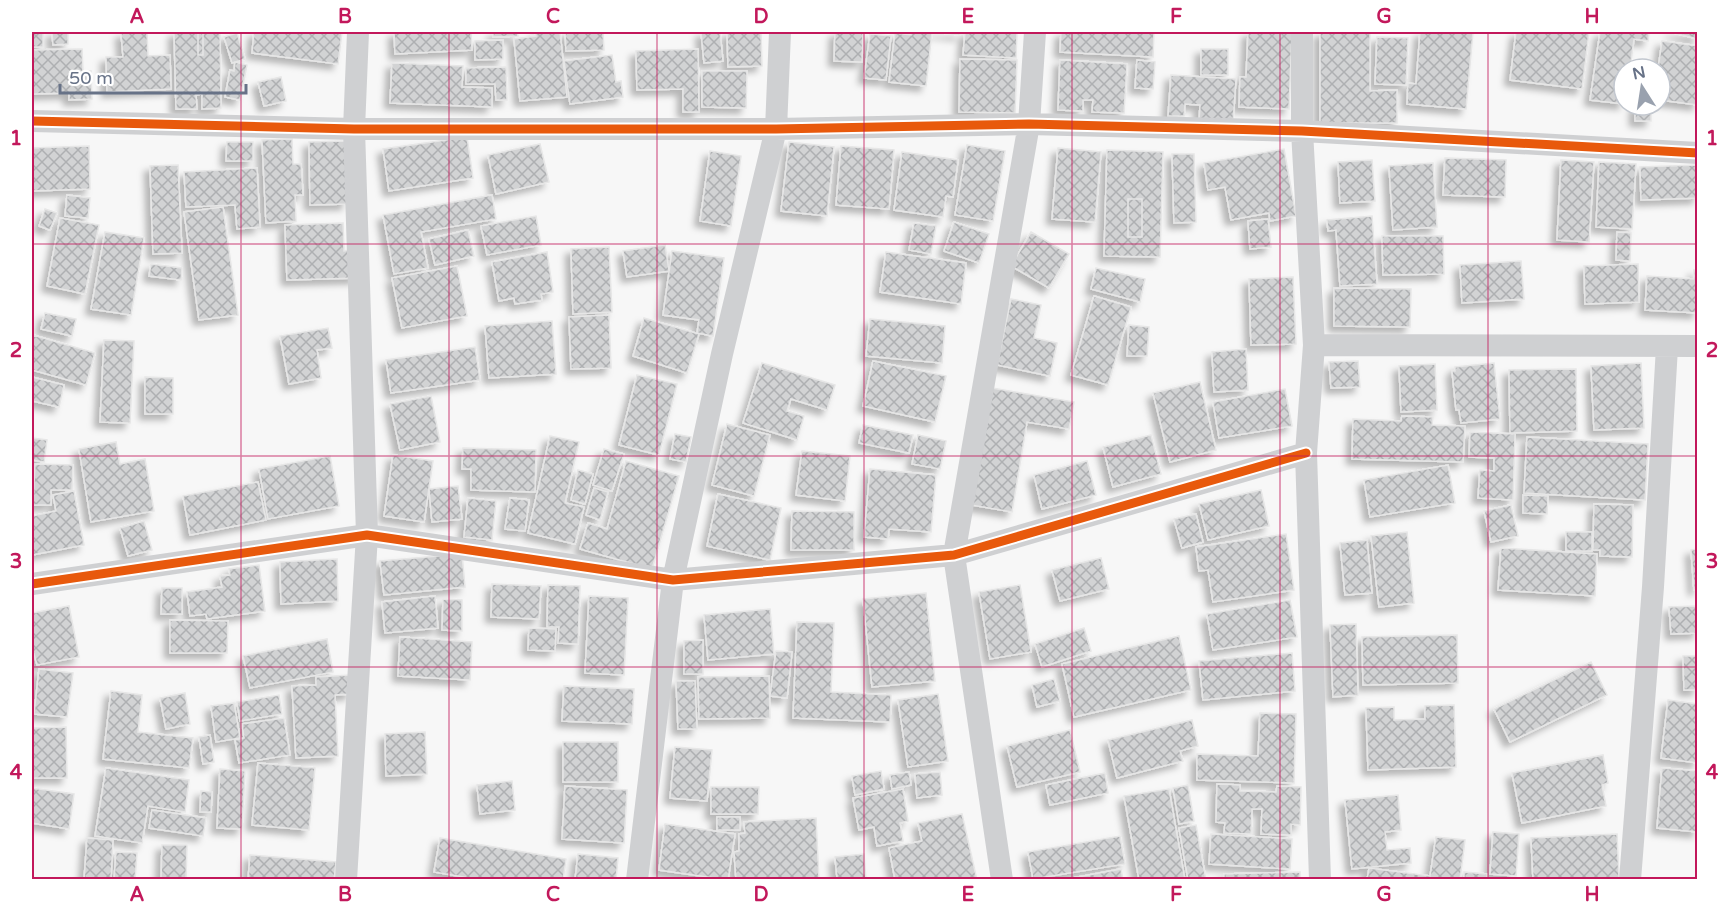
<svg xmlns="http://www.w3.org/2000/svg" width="1729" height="911" font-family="'Varela Round',sans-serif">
  <defs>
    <pattern id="building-cross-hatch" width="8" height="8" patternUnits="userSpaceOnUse" patternTransform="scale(1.5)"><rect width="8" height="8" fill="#d2d3d4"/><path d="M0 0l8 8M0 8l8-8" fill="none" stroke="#aeb0b2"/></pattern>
    <filter id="shadow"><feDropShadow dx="-5.5" dy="5.5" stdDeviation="3" flood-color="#0004"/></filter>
  </defs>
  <rect width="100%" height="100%" fill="#f7f7f7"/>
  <path fill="url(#building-cross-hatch)" stroke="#e6e6e6" stroke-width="1.5" fill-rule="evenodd" filter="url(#shadow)" d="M32,32H43V47H32Z
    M52,32H68V44L53,45Z
    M147,32L148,56L170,55L171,89L107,92L106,57H123L121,33Z
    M174,32H198V55H203V32H220L221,108L202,109V94L196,95L197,109H176Z
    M198,32H203V55H198Z
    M254,32H342L338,64L252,53Z
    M394,32H471L472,50L395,54Z
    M493,32H517L518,36L493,37Z
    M535,32H560L567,97L520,101L514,39L536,36Z
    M565,32H603L604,50L566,51Z
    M701,32H720L723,61L704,63Z
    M727,32H761L762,66L728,67Z
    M835,32H863L862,62L834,61Z
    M911,32H960V35L932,32L926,86L889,82L895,33L911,35Z
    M965,32H1017L1016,58L963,55Z
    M1061,32H1154L1153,57L1060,52Z
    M1248,32H1292L1289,109L1239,107L1240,77H1246Z
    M1320,32H1370V91L1397,90V123H1320Z
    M1420,32H1473L1466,109L1407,104L1408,83L1416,84Z
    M1516,32H1589L1582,89L1510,80Z
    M1600,32H1649L1648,41L1634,39L1630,69H1624V104L1590,100Z
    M1670,32H1698V39Z
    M237,33L245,59L232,63L224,37Z
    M870,34L891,36L886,80L864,78Z
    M1377,37L1408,38L1406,85L1375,84Z
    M503,40V59L475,60V41Z
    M1662,41L1698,46V105L1660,100V69H1658Z
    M82,49L83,71H91L92,99L69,100V93L32,94V50Z
    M698,49L699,112H683V89L637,90L636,51Z
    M1201,49H1228V75H1201Z
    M612,55L616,82L621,81L623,97L570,104L564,61Z
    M960,59L1017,60L1015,113L959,112Z
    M1060,60L1127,64L1124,113L1092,112L1093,100H1083V111L1058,110Z
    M1137,60L1155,62L1153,89L1135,88Z
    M235,62L247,65L240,100L225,97L230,70L234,71Z
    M392,63L463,66L462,87L492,88V107L390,103Z
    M506,67L507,100H496L495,84H466V68Z
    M702,71H747L746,108L702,107Z
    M1171,75L1236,79L1233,123L1199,121L1200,105L1185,104L1184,116H1168Z
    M281,77L286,101L264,106L258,82Z
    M1635,105H1651V121H1635Z
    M467,137L473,178L389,191L383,149Z
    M292,139L293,164H301L303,195H295L296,221L266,223L262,140Z
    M346,141L347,204L310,205L309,142Z
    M227,142H253V161H226Z
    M789,142L834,147L827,216L781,211Z
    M540,144L549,182L496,194L488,155Z
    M967,145L1005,151L993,221L955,215Z
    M89,146L90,189L32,191V148Z
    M841,146L894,150L889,209L836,205Z
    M1058,148L1101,152L1095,222L1052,219Z
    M1284,149L1296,216L1270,221L1269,213L1231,220L1225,187L1208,190L1204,163Z
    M1107,150L1163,152L1160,257L1104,256ZM1128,199H1142V237H1128Z
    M710,151L741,156L731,226L700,221Z
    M902,152L958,160L953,197L946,196L943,217L894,210Z
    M1172,154H1194L1196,222L1174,223Z
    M1445,158L1506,160L1505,197L1443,195Z
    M1372,160L1375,201L1340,203L1338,162Z
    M1561,160L1594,162L1589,242L1557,240Z
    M1599,162L1636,164L1632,229L1596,227Z
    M1433,163L1437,227L1393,230L1389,166Z
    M178,165L182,253L153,254L150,166Z
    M1698,165V198L1641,200L1640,167Z
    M257,168L260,227L237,229L235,205L186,207L184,172Z
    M67,195L90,198L88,218L65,216Z
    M492,195L496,219L421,232L428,268L394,274L383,215Z
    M1128,199H1142V237H1128Z
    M223,207L238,315L199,320L184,212Z
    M45,209L57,213L50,230L39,226Z
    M536,216L541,245L487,255L481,226Z
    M1372,216L1377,284L1340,286L1336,230L1328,231L1327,220Z
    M60,218L99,225L85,294L47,286Z
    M1268,219L1271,247L1250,249L1248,221Z
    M954,222L989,234L979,263L944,251Z
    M343,223L344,251L356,250L357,278L287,280L285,225Z
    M914,223L936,226L931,254L909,250Z
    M468,230L474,256L435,265L429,239Z
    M105,232L144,238L131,315L91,309Z
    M1031,232L1069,254L1049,288L1011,266Z
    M1617,232L1631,233L1630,261L1616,260Z
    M1382,236H1443L1444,274L1383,275Z
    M665,245L669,271L627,277L623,251Z
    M609,247L612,312L573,314L571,249Z
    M672,251L724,258L713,336L697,333L699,320L663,315Z
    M547,252L553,292L541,294L542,300L515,304L514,298L499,301L492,262Z
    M886,252L966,263L961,304L880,292Z
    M1521,261L1524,299L1462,303L1460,265Z
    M151,264L182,268L181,280L149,276Z
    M1638,264L1639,302L1585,304L1584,266Z
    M457,266L467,316L402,328L392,278Z
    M1096,268L1145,279L1140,302L1091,289Z
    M1694,270L1698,271V313L1645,310L1647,276L1694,279Z
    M1293,277L1296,344L1251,345L1249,279Z
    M1334,288L1411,289L1410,327L1334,326Z
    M1094,296L1131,307L1108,385L1071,375Z
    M1011,299L1041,305L1034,338L1057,343L1050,376L997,365Z
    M45,313L76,319L72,336L41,329Z
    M609,315L611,368L571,369L569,317Z
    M644,318L699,334L687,373L633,356Z
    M870,319L945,326L942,363L866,356Z
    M552,321L556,374L489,378L485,326Z
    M1129,325L1149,327L1147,356H1127Z
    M328,328L332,348L317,350L321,378L289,384L280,336Z
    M33,335L95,353L86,385L32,370Z
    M104,340L134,341L130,423L100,422Z
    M475,347L480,380L391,393L386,360Z
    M1246,349L1248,390L1214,392L1212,352Z
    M873,361L946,376L935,422L863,406Z
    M1358,361L1360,387L1331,388L1329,362Z
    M762,363L835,385L827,410L791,399L787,411L804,416L797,440L743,423Z
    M1494,363L1500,419L1461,423L1459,410H1456L1452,371H1455V367Z
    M1641,363L1644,428L1594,430L1591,366Z
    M1435,364L1437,410L1401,412L1399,366Z
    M1576,369L1577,431L1510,433L1509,370Z
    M637,375L677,384L659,455L619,445Z
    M32,377L64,385L59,407L32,401Z
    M145,377L173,378V414H145Z
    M1200,382L1216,450L1170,462L1153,393Z
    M992,388L1074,402L1069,429L1027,422L1012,512L971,505Z
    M1285,389L1292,426L1219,438L1213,402Z
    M431,396L440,442L400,450L390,404Z
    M1402,416L1433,417L1432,425L1465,426L1463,462L1352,459L1353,419L1401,421Z
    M727,424L770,435L754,496L712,485Z
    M863,425L913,435L909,453L859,443Z
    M1470,432L1515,434L1513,500L1478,498L1480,470L1494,471V458L1469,457Z
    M675,434L691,437L686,462L670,459Z
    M918,435L946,441L940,469L912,464Z
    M1151,435L1161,474L1113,487L1103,447Z
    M550,436L579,442L565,503L584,507L575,544L528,533Z
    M1527,437L1648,444L1645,500L1524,493Z
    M32,438L47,440L44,462L32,460Z
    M116,442L120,464L145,459L154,511L91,522L79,449Z
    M463,448L536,450L535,492L471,490V469H462Z
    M604,449L624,454L612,491L593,485Z
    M802,451L850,456L845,501L796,495Z
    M393,455L433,461L424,522L384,516Z
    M330,456L339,506L268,519L259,469Z
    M626,461L679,476L652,569L580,549L588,523L607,529Z
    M1087,461L1096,495L1042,509L1034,475Z
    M35,464L73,465L72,490H51V505H33Z
    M1448,465L1455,503L1370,517L1364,480Z
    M870,469L936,475L931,532L889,529L888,539L864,537Z
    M578,470L593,474L585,504L571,500Z
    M258,482L266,520L190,535L183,496Z
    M458,486L462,519L432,522L429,489Z
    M594,488L608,492L600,520L586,515Z
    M1261,490L1269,526L1208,540L1199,504Z
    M74,491L84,545L32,555V516L56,511L53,495Z
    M718,494L781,508L770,560L707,546Z
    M1523,495L1548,496L1547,514L1523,513Z
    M468,498L496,501L492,540L464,537Z
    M510,498L529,500L525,531L505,529Z
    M1594,504L1633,505L1632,557L1600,556V550H1593Z
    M1511,505L1518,536L1491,542L1484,511Z
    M792,511L854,512V550H791Z
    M1196,514L1203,542L1182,548L1174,519Z
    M144,521L152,550L128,556L120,528Z
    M1407,532L1414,603L1379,607L1371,536Z
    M1566,532H1592V551H1566Z
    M1286,534L1294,590L1213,602L1208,570L1199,571L1196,547Z
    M1367,540L1372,593L1345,595L1340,543Z
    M1501,548L1597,554L1595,596L1498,590Z
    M1698,549V589L1694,590L1691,550Z
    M462,554L465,587L384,595L380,561Z
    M1101,558L1109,589L1060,601L1052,570Z
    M337,559L338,601L281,604L280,562Z
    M259,565L265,611L207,619L206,614L190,616L187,592L222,587L220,576L230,575L229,569Z
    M492,584L541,586L539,619L491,617Z
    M548,585L580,586L578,644L558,643L559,627H547Z
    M1020,585L1031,652L990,659L979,592Z
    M162,588H182V614H161Z
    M926,593L935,681L872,687L863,599Z
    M435,596L438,628L385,633L382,602Z
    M589,596L628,598L624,675L585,673Z
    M443,599L462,600V631L442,630Z
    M1290,600L1297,637L1213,650L1207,614Z
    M69,606L79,657L37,665L34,654L32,655V613Z
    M1698,606V633L1671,634L1669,607Z
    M770,609L774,654L708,660L704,615Z
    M170,620L228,621L227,653H170Z
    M797,622L834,623L831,692L891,695L890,722L793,718Z
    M1356,624L1358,695L1333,697L1330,625Z
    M529,628L556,629L555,651L528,650Z
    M1084,628L1091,651L1042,667L1035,644Z
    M1457,635L1458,683L1363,685L1362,637Z
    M1179,636L1191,690L1074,717L1062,664Z
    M400,637L472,642L470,680L398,676Z
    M327,639L333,672L250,688L243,656Z
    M703,640V674H684V641Z
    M776,651L792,652L787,698L770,696Z
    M1292,653L1295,691L1203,700L1199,661Z
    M1683,656H1698V690H1684Z
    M1591,662L1607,695L1510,742L1494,709Z
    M39,669L73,673L67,717L34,714Z
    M351,675V694L335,695L338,756L296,758L292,686L316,685V677Z
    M769,676L770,718L699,719L698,677Z
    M1054,679L1060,701L1037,707L1032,685Z
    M676,681H695L697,729H678Z
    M564,686L634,689L632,724L562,721Z
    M111,691L142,695L138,732L193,738L189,768L103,759Z
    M185,693L190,724L166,729L160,698Z
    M938,694L948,761L908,767L898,700Z
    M279,695L282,714L240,721L237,702Z
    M1668,700L1698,704V763L1661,758Z
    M234,703L240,738L216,742L211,706Z
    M1454,705L1456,767L1368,770L1366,708L1394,707V720L1425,719V706Z
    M1260,713L1296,714L1294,783L1197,780V754L1258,756Z
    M284,718L290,755L239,763L235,740L244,738L242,724Z
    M1192,720L1198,746L1180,751L1183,761L1117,778L1108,740Z
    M66,727L67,778H32V728Z
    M1070,730L1080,772L1017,787L1007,746Z
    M425,732L427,774L386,776L385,734Z
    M210,735L214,762L203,764L199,737Z
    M563,742H618V782H563Z
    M675,747L712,750L707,801L670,798Z
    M1603,755L1608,783L1602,785L1606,806L1522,823L1512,773Z
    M258,763L315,768L309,830L252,825Z
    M106,768L189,780L185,812L148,806L142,843L95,836Z
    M1662,768L1698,771V832L1657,828Z
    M220,769L245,771L242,829L217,828Z
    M881,771L884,789L855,795L852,776Z
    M909,772L911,785L892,789L890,775Z
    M940,772L942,795L917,798L915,774Z
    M1105,773L1108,793L1050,805L1046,785Z
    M512,781L515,810L480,814L477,785Z
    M1217,784L1240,785V791L1276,792L1277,786L1301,787L1300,825L1291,824V835L1261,834L1262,809H1252L1251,834L1224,833L1225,823L1216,822Z
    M1188,785L1194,821L1179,824L1173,788Z
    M565,786L627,790L624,843L562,839Z
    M711,787H759L758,814H711Z
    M32,788L74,794L69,829L32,823Z
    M903,789L908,821L900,823L903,841L877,846L874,827L859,830L853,798Z
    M1169,789L1185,880H1139L1124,796Z
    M201,791L212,792L211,812H200Z
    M1398,795L1401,830L1385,832L1387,850L1410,848L1411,863L1352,869L1345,800Z
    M152,810L206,818L203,836L149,828Z
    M962,814L977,880H895L889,848L922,841L918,823Z
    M717,817H740V830H717Z
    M816,818L819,880H736L734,852L739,851V834L745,833L744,822Z
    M665,824L735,834L728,880L659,870Z
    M1196,825L1206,880H1188L1179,828Z
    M1493,832L1519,834L1516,876L1490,874Z
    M1211,834L1292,839L1290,869L1209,864Z
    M1617,834L1619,878L1533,880L1531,838Z
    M1120,836L1125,864L1033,879L1028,852Z
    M1436,837L1465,840L1460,880H1367L1369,868L1430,876Z
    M87,838L113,840L111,880H84Z
    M440,838L566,859L563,880H481L434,872Z
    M162,845H187L186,880H161Z
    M116,852L137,853L135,880H114Z
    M578,854L618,858L616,880H575Z
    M864,854L866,880H827L837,878L835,857Z
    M250,855L336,862L334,880H248Z
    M1121,869L1123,880H1062Z
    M1300,872V880H1224V874Z
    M1464,872L1487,874V880H1464Z"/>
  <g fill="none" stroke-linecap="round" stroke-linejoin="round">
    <path stroke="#cfd0d2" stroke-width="22" d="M1302,32V131L1314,345L1306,453L1320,880
      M32,121L354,129H776L1029,124L1302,131L1698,153
      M1314,345L1698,346
      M32,584L367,535L673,580L954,555L1306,453
      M346,880L367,535L354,129L358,32
      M637,880L673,580L722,354L776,129L780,32
      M1002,880L954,555L1029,124L1035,32
      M1630,880L1653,587L1667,347"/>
    <defs>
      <path id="cycleway" d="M32,121L354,129H776L1029,124L1302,131L1698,153
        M32,584L367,535L673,580L954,555L1306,453"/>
    </defs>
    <use href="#cycleway" stroke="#fff" stroke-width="13"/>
    <use href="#cycleway" stroke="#e8590c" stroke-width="9"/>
  </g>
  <path fill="none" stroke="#c2185b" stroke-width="1.5" stroke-opacity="0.55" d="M241,32V880M449,32V880M657,32V880M864,32V880M1072,32V880M1280,32V880M1488,32V880M32,244H1698M32,456H1698M32,667H1698"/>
  <rect width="1729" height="911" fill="none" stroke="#ffffff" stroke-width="66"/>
  <g transform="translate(1642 87) rotate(348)"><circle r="28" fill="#ffffff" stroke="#c2c7cf" stroke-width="1.5"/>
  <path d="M0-4.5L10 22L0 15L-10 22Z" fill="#99a1ae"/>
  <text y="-9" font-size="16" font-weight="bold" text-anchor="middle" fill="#677287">N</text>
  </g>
  <path d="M60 84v9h186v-9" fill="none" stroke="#677287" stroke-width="3"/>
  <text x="69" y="84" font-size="18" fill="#677287" stroke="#ffffff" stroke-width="4.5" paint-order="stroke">50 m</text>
  <rect x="33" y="33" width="1663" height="845" fill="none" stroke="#c2185b" stroke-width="2"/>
  <g font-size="20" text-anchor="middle" font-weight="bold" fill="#c2185b">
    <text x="137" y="23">A</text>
    <text x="345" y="23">B</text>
    <text x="553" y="23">C</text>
    <text x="761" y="23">D</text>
    <text x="968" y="23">E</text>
    <text x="1176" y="23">F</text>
    <text x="1384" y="23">G</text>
    <text x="1592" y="23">H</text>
    <text x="16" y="145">1</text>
    <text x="1712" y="145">1</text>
    <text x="16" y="357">2</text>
    <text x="1712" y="357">2</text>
    <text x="16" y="568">3</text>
    <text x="1712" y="568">3</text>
    <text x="16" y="779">4</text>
    <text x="1712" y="779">4</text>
    <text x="137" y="901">A</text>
    <text x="345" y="901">B</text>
    <text x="553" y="901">C</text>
    <text x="761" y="901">D</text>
    <text x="968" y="901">E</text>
    <text x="1176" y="901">F</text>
    <text x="1384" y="901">G</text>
    <text x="1592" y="901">H</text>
  </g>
</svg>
